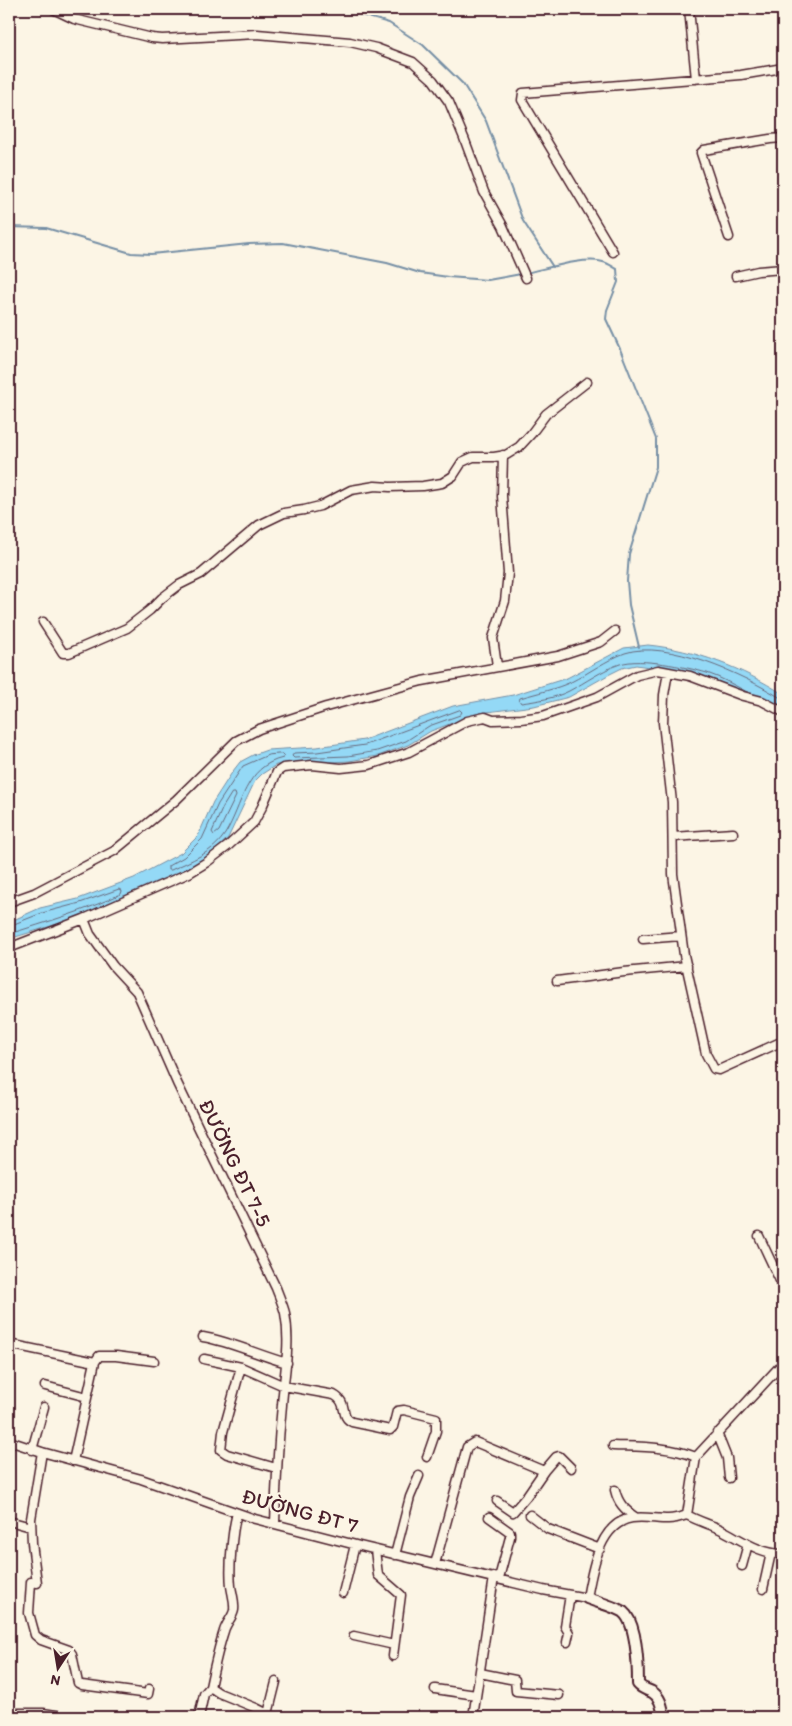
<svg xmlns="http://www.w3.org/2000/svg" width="792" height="1726" font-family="Itim,sans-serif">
  <rect width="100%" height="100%" fill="#fcf5e5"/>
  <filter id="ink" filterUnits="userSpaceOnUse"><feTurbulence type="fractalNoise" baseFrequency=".02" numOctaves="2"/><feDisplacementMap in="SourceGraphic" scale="10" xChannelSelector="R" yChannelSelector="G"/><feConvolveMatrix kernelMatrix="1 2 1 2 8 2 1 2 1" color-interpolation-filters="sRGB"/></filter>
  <g filter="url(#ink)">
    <path fill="#94d9f6" stroke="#768fa5" d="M648,645C696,650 742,668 783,694V716L756,701L668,670L636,665L622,668L608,675L569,697L534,706L479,713L431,731L408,745L378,756L349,761L276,765L262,774L255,781L228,838L204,861L114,903L64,922L9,939V922L40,908L78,899L134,878L181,853L198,836L213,802L233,771L240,762L253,755L267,750L317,747L364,740L453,706L513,695L567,678L624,648Z"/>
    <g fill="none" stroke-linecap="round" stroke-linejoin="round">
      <path stroke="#68697c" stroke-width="1" d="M749,693C736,686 722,678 707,673C686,667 641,657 620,664C602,670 586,682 569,691C556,698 536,701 521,703L519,700L520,698C537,693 556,689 571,682C589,673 606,660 625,653C666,639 744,675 779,697H783
        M460,710L462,712L460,715L429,726L406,741L377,751L348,756L294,758L292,756L294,753L317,752L365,745Z
        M282,754L284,756L283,758C244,767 243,805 225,834C213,853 190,861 171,870H168V866L184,857L202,839L218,804L243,766L268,755Z
        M232,793H235L236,796L219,831L214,835L212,832L223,807Z
        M9,926L42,913L80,903L119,889L122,891L121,894C85,911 47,922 9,934"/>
      <path stroke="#768fa5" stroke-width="2" d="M295,9L358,14L389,23L423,45L463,84L486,121L523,221L553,267
        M9,227L46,228L131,253L151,254L249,244L283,243L387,263L420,273L448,277L488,280L521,274
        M525,273C545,269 585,256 603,262C608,263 613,267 617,269L618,282L607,310L606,319L620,349L656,439V467L629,554L627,581L629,605L639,647"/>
      <defs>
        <path id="minor" d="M53,9L74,19L152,38L162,39L257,34L350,42L376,48L413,62L433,80L449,102L464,138L484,192L503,226L526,278
          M689,9L696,79
          M729,237L701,153L704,150L770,139L783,138
          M613,252L522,100L523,93L741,75L783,68
          M736,276L758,271L783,269
          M43,622L63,653H69L127,628L150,610L162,598L179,585L201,574L259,525L284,513L304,510L320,506L351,490L375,486L390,487L423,486L442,483L453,476L462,462L473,457H494L506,455L519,447L531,434L546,414L587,382
          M497,666L493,638L505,601L508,573L502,496L503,455
          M668,672L664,695L663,723L672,802L673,874L684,955L706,1054L714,1069L719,1070L783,1041
          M673,837L733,833
          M9,902L34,893L114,851L176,800L236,741L259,729L326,707L422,681L558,656L601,642L615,631
          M643,939L681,936
          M9,948L84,919
          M557,981L624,972L687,966
          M759,1236L783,1287
          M203,1337C232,1342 258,1355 287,1363
          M9,1344L95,1362
          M204,1359L241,1367L284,1386L334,1395C349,1403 339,1416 352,1422L390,1430L393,1427L397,1411L404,1410L436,1418V1431L427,1457
          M241,1367L223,1432L221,1450L227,1454L276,1468
          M45,1386L87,1397
          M717,1433L727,1458L729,1478
          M9,1441L42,1452L141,1479L255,1519L360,1546L543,1590L587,1598C592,1571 599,1523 632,1518C644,1516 656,1519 668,1519C674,1519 681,1517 687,1515L696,1457L783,1363
          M613,1446C641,1447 669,1446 696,1457
          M32,1450L44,1407
          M73,1461L95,1362L99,1356H116L154,1361
          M615,1490C618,1503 624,1509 635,1517
          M497,1501L513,1512L526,1497L544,1471
          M237,1513C232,1531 229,1568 231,1586C232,1594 235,1601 234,1610C233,1617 226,1623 224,1631C218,1649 214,1668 210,1687L219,1693L256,1708L274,1717
          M530,1515L548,1529L600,1549
          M687,1515C698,1521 709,1524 720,1529C741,1539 759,1554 783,1554
          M489,1517L510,1532V1537L499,1578
          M9,1521L31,1527
          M275,1524C276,1484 278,1445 282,1405C284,1375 291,1344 285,1313C283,1305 279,1296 276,1288L177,1083L137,992L113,966L90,934L84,919L189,873L207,862L228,846L254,822L262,807L277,772L283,768L312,765L341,768L369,765L409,752L467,721L485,717L493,720L521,719L543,716L597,697L637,675L658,670L690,676L743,696L762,701L783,712
          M375,1550L378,1575L401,1595L393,1656
          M395,1555L410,1497L419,1476
          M435,1564L467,1447L475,1442L544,1471L556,1457L559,1456L571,1468
          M742,1566L748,1544
          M31,1582L29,1613L35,1635L41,1640L69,1650L72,1654L78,1683L82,1685L148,1694L149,1689
          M37,1583L32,1543L31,1519L42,1452
          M763,1589L771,1553
          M343,1593L355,1545
          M354,1636L394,1645
          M567,1642L569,1633L565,1626L570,1595
          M480,1673L515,1680L516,1691L559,1695
          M435,1689L476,1695
          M9,1713H43L68,1717
          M268,1714L276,1682
          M199,1717L204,1694L210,1687
          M473,1717L494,1577"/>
        <path id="tertiary" d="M587,1598C597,1602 616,1607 623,1612C637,1623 638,1667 638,1684C642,1689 646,1689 652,1692C661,1697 662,1708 664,1717"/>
      </defs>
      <use href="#minor" stroke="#4a1f2b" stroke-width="11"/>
      <use href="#tertiary" stroke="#4a1f2b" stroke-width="14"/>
      <use href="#minor" stroke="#fcf5e5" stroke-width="8"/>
      <use href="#tertiary" stroke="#fcf5e5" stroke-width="10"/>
    </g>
  </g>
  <g text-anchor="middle" stroke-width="4.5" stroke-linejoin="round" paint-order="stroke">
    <g font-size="21" fill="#4a1f2b" stroke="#fcf5e5">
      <text transform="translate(235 1163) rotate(64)" y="7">ĐƯỜNG ĐT 7-5</text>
      <text transform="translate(300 1511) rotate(15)" y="7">ĐƯỜNG ĐT 7</text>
    </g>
  </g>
  <rect width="792" height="1726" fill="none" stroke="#fcf5e5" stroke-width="30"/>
  <rect x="15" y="15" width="762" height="1696" fill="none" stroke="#4a1f2b" stroke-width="2" filter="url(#ink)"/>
  <g transform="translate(58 1668) rotate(192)" stroke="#fcf5e5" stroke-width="4" paint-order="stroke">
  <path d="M0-4L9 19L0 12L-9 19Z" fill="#4a1f2b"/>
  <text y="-8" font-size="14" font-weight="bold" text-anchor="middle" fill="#4a1f2b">N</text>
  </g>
</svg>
